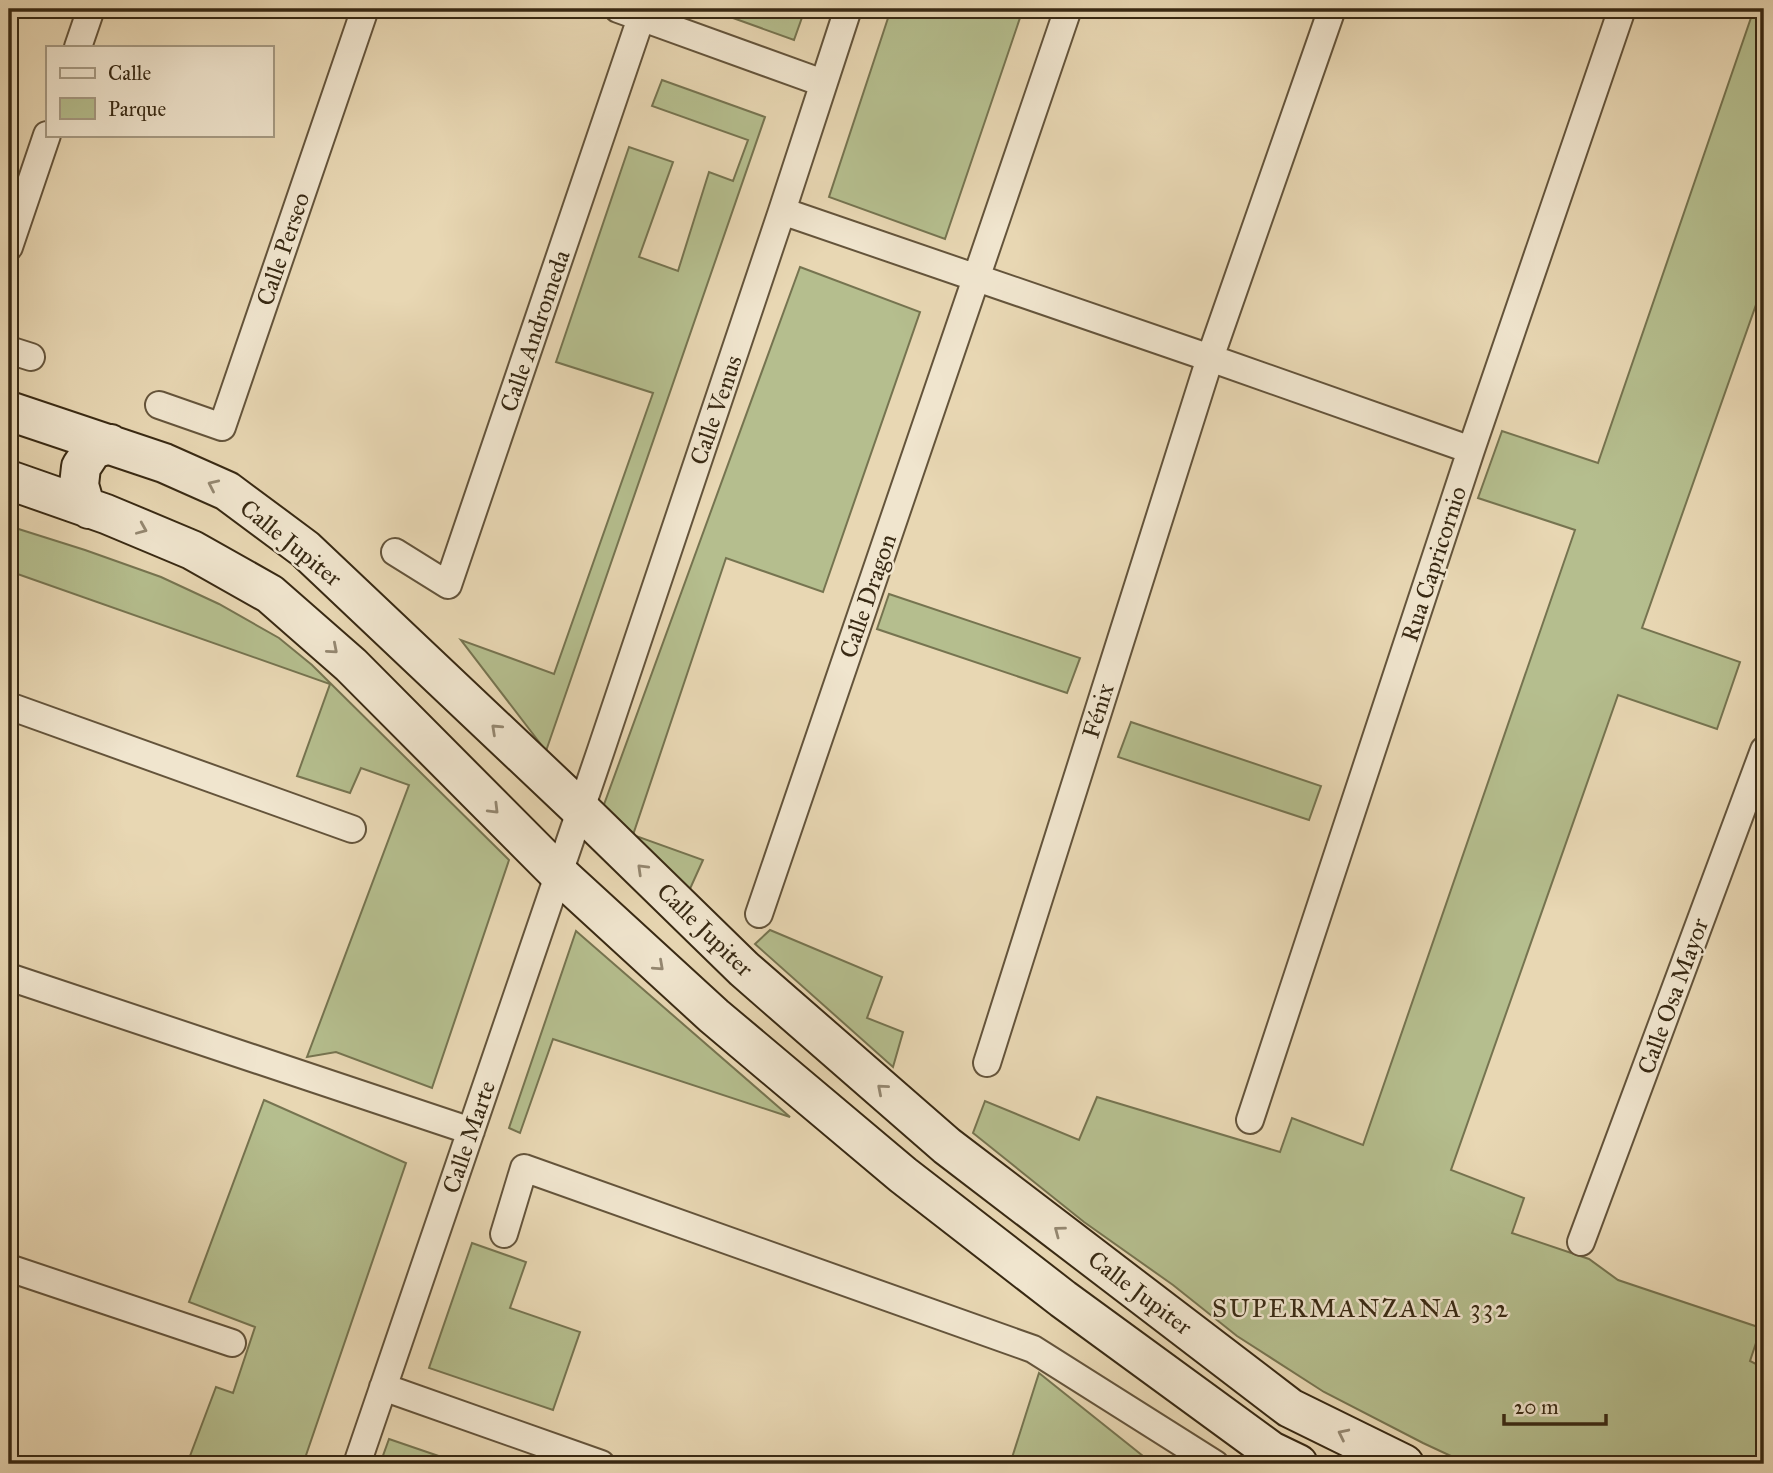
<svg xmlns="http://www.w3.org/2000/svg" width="1773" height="1473" font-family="'IM FELL Great Primer',serif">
  <rect width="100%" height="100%" fill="#e8d7b3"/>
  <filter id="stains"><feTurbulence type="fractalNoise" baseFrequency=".00286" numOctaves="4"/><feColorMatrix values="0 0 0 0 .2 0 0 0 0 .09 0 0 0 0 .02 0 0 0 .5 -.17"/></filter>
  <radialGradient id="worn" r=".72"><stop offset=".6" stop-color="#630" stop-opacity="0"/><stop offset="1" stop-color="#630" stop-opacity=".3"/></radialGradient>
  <path fill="#b5be8e" stroke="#767450" stroke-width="2" d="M708,9H805L794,40Z
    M891,9H1023L945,239L829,197Z
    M1754,9H1764V282L1642,628L1740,662L1717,729L1618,695L1451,1170L1524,1198L1512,1233L1589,1259L1618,1280L1761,1328L1750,1361L1764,1368V1464H1468L1423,1443L1324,1392L1237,1336L1173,1285L1084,1222L973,1133L985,1101L1079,1140L1097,1097L1280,1152L1292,1118L1363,1145L1575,530L1478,498L1502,431L1598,463Z
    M662,80L765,117L546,751L461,640L554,674L653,393L556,362L629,147L673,162L639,257L678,271L709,172L733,181L748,140L652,106Z
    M800,267L920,312L823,592L726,558L633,835L703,860L689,891L602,810Z
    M9,526L85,550L161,577L219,604L279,638L312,665L509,860L432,1088L336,1052L307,1057L409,785L361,768L350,793L297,776L330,684L9,571Z
    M889,594L1080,658L1067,693L877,629Z
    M1131,722L1321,786L1309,820L1118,757Z
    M770,930L882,977L867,1018L903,1032L893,1067L755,944Z
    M576,931L790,1117L553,1039L520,1133L509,1128Z
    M264,1100L406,1163L303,1464H187L216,1387L233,1393L255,1327L189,1302Z
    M472,1243L526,1262L510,1308L580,1332L553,1410L429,1368Z
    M1039,1373L1153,1464H1010Z
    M389,1439L462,1464H380Z"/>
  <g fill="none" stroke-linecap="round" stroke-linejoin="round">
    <defs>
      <path id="street" d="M618,9L823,83
        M78,47L91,9
        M782,211L1210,358L1471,450
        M9,247L47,135
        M9,350L31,357
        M159,405L222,427L365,9
        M395,552L448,585L644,9
        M9,706L352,829
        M759,914L1068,9
        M9,977L471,1131
        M987,1063L1210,358L1332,9
        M1250,1120L1471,450L1622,9
        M504,1234L524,1168L1033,1349L1215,1464
        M1581,1242L1764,750
        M9,1268L232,1343
        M383,1387L601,1464
        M357,1464L601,750L782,211L848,9"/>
      <path id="secondary" d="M9,411L164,463L227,491L305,549L581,810L744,969L947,1146L1290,1408L1404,1464
        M9,480L106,514L192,550L270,594L351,665L559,874L714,1016L903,1175L1063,1299L1271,1451L1298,1464
        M89,509L83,499L79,485L81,467L93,449L110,444"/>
    </defs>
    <use href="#street" stroke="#64543b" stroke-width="30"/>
    <use href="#secondary" stroke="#382913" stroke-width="42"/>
    <use href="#street" stroke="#f0e5ce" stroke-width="26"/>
    <use href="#secondary" stroke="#f0e5ce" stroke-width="38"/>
  </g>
  <defs><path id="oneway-chevron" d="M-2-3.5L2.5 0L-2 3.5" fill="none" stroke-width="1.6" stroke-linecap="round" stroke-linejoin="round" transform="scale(1.75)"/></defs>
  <g stroke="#948770">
    <use href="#oneway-chevron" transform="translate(213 485) rotate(-155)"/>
    <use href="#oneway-chevron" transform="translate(142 529) rotate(23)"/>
    <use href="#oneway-chevron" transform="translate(333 649) rotate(41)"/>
    <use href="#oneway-chevron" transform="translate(496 729) rotate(-137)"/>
    <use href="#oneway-chevron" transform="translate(494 809) rotate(45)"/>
    <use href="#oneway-chevron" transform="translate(642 869) rotate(-136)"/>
    <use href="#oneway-chevron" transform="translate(659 966) rotate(42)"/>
    <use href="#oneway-chevron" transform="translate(882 1089) rotate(-139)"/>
    <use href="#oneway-chevron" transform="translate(1059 1231) rotate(-143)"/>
    <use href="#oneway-chevron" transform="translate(1343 1434) rotate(-154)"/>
  </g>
  <g text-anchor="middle" stroke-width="5" stroke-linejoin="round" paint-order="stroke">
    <g font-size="24" fill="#382913" stroke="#f0e5ce">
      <text transform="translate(283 249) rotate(-71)" y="8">Calle Perseo</text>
      <text transform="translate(535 331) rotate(-71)" y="8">Calle Andromeda</text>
      <text transform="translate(716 410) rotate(-71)" y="8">Calle Venus</text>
      <text transform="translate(291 543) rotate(39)" y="8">Calle Jupiter</text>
      <text transform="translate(1434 564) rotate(-72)" y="8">Rua Capricornio</text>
      <text transform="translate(868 596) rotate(-71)" y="8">Calle Dragon</text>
      <text transform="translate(1098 711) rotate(-73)" y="8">Fénix</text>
      <text transform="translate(705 930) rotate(44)" y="8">Calle Jupiter</text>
      <text transform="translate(1673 996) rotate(-70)" y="8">Calle Osa Mayor</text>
      <text transform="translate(469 1137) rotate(-71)" y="8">Calle Marte</text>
      <text transform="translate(1140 1293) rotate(37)" y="8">Calle Jupiter</text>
    </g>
    <g font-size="26" letter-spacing="2" fill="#382913" stroke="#f0e5ce">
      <text x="1361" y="1317">SUPERMANZANA 332</text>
    </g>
  </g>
  <rect width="1773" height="1473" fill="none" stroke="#e8d7b3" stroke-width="35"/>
  <rect x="10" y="10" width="1752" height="1452" fill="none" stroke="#382913" stroke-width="3.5"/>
  <rect x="18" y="18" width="1738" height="1438" fill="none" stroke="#382913" stroke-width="2"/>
  <rect x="46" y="46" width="228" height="91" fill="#f0e5ce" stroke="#a69a83" stroke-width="2"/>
  <rect x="60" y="68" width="35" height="10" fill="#f0e5ce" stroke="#a69a83" stroke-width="2"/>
  <text x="108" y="80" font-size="21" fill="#382913">Calle</text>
  <rect x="60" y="98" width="35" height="21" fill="#b5be8e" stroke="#a69a83" stroke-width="2"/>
  <text x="108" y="116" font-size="21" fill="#382913">Parque</text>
  <path d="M1504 1414v10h102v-10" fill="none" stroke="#382913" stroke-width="3.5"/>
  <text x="1514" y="1414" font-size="21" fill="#382913" stroke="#f0e5ce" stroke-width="5" paint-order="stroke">20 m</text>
  <rect width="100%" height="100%" filter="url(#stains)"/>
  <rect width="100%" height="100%" fill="url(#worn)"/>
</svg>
